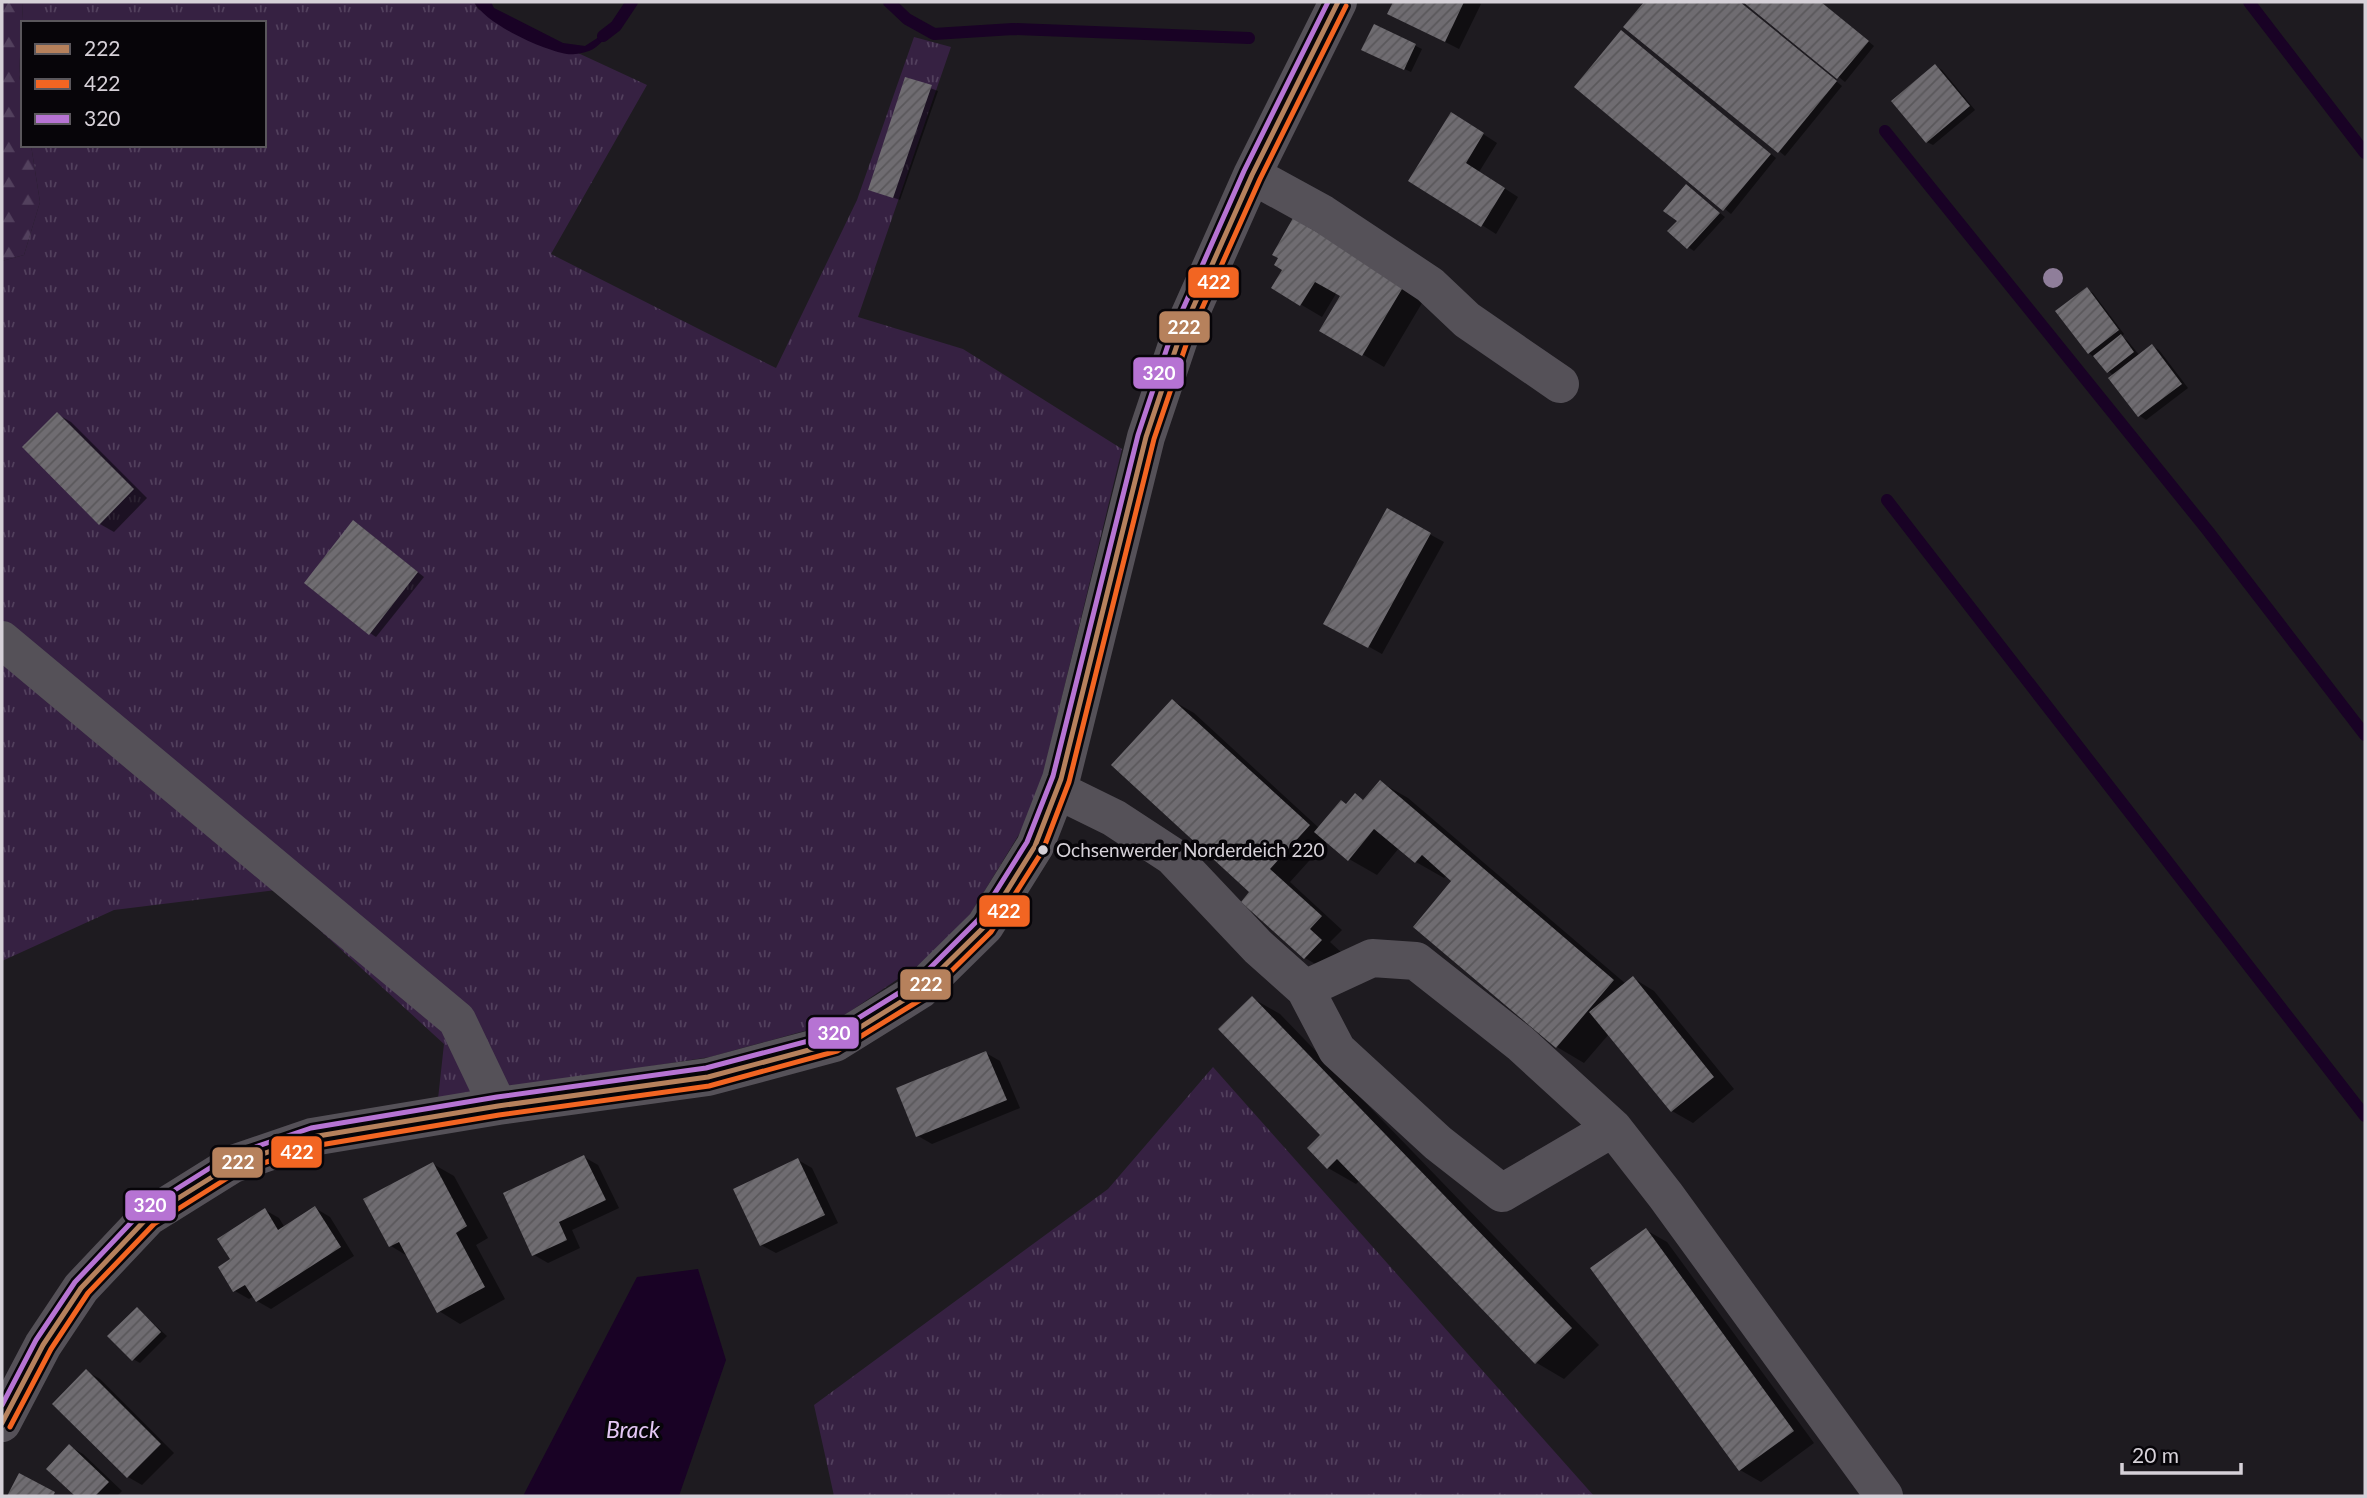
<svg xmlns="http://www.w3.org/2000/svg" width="2367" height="1498" font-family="Lato,sans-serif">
  <defs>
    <pattern id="grass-tufts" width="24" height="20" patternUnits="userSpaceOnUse" patternTransform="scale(1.75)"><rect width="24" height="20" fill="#362142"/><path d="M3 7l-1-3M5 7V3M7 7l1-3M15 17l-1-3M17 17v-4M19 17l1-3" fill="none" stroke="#52405d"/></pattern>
    <pattern id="forest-firs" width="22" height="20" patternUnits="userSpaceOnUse" patternTransform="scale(1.75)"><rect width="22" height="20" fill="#362142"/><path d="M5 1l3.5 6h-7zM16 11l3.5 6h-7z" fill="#52405d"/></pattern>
    <pattern id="building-hatch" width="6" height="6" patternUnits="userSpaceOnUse" patternTransform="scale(1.75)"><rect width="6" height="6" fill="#6f6c71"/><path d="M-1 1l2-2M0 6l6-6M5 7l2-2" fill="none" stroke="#5a585b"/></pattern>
  </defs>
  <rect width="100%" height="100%" fill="#1e1b20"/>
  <path fill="url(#grass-tufts)" d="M23,2H474L478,9L568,54L578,53L647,85L551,254L776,368L857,200L914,37L951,47L858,317L963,349L1122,449L1035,808L954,941L833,1023L710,1057L438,1099L444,1044L276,890L114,910L2,961V261L24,255L40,202L31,145H264V23H23V98L19,75Z
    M1213,1067L1594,1496H834L814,1405L1108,1189Z"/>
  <path fill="url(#forest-firs)" d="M2,2H23L19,75L23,98V145H31L40,202L24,255L2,261Z"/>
  <path fill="#190225" d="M474,2H491L494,8L563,43L585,46L616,26C609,33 599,48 589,51C583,53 573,55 567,54C542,50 486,24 474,2Z
    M698,1269L726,1360L679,1496H523L637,1277Z"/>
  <path fill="#0007" d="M1395,2H1478L1481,4L1459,49L1390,14Z
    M1646,2H1739L1842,86L1785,156L1626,27Z
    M1746,2H1820L1874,46L1845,82Z
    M1375,26L1422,49L1411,72L1370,53Z
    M1622,32L1776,158L1731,214L1576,87Z
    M1935,66L1942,70L1975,110L1933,145L1927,142Z
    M906,79L938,91L900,200L870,189Z
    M1466,123L1497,143L1479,172L1518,197L1496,234L1411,180Z
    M1686,186L1725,217L1694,251L1688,247L1679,221Z
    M1294,221L1425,298L1384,367L1322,330L1342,296L1337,292L1322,317L1273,288L1284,269Z
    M2087,289L2093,293L2124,334L2121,337L2127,340L2140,356L2152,346L2159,350L2188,388L2146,420L2140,416L2114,376L2089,353Z
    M57,414L71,422L147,498L114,532L100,524Z
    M1387,511L1444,542L1382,654L1326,623Z
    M360,526L424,577L376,637L370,633Z
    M1173,701L1194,713L1319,828L1347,806L1355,795L1365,801L1380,782L1408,798L1626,984L1633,978L1654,991L1734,1089L1693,1123L1672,1111L1609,1034L1584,1063L1557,1047L1454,881L1447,875L1444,878L1416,862L1399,848L1377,875L1349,859L1327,841L1290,882L1342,930L1330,942L1342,953L1326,970L1305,958L1252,892Z
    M1252,998L1280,1014L1599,1345L1564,1379L1537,1363L1360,1180L1356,1184L1328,1168L1309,1148L1322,1135Z
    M986,1053L1000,1061L1020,1108L932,1144L918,1136Z
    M584,1157L598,1165L619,1208L572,1230L580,1248L548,1263L534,1255Z
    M798,1160L812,1168L838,1223L776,1253L761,1245Z
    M433,1164L454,1176L488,1238L476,1245L505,1299L460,1324L439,1311L409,1257L391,1246Z
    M315,1208L330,1217L354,1256L271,1309L257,1301L254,1296L249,1299L235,1291L265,1210L279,1218L285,1228Z
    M1646,1230L1667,1242L1814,1443L1761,1482L1740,1470Z
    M137,1309L167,1336L140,1363L133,1359Z
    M86,1371L100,1379L174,1453L142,1485L128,1477Z
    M69,1446L83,1454L122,1491L117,1496H78L48,1468Z"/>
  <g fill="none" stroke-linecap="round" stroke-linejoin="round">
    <path stroke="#190225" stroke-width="12" d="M889,2L907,19L934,34L1013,29L1249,38
      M2249,2L2365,153
      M603,36L616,26L632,2
      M1885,131L2208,531L2365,735
      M1887,500L2365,1116"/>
  </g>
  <path fill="url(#building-hatch)" d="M1393,2H1464L1445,42L1387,14Z
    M1644,2H1740L1837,81L1778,153L1623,27Z
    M1743,2H1821L1869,41L1837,79Z
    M1374,24L1416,44L1404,70L1361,50Z
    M1621,30L1771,154L1723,211L1574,87Z
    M1935,64L1970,106L1926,143L1891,101Z
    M905,77L932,85L893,198L868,190Z
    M1451,112L1484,133L1466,163L1505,188L1481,227L1408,181Z
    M1686,184L1720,213L1687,249L1667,231L1677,221L1663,211Z
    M1293,218L1405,284L1362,356L1319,331L1340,296L1315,282L1300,306L1271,288L1282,270L1274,265L1278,258L1272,255Z
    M2087,287L2119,330L2088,354L2055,311Z
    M2121,334L2134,352L2107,373L2093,356Z
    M2152,344L2182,384L2138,417L2108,378Z
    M57,412L134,489L99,525L22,447Z
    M1387,508L1431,533L1368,648L1323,624Z
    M353,520L418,572L369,635L304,583Z
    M1172,699L1310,825L1270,869L1322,916L1310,929L1322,940L1304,959L1241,902L1249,892L1111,765Z
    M1380,780L1614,980L1556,1048L1413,927L1451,881L1422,855L1415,863L1374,829L1348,861L1314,832L1341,800L1346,804L1355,793L1363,800Z
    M1633,976L1714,1077L1671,1112L1589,1012Z
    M1252,996L1572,1328L1535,1364L1337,1159L1327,1169L1307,1148L1320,1135L1218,1029Z
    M986,1051L1007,1100L916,1137L896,1088Z
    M584,1155L606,1200L559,1222L567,1240L532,1256L503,1193Z
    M798,1158L825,1215L760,1246L733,1189Z
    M433,1162L467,1226L456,1233L485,1287L437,1313L399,1242L389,1247L363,1199Z
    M315,1206L341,1247L256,1302L245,1285L233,1292L218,1267L230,1259L217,1239L265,1208L278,1230Z
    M1646,1228L1794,1431L1739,1471L1590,1268Z
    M137,1307L161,1332L132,1361L107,1336Z
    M86,1369L161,1444L127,1478L52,1404Z
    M69,1444L109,1482L95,1496H75L46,1469Z
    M19,1473L55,1492L53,1496H7Z"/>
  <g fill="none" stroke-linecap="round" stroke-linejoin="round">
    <path stroke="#555158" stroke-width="38" d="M1252,175L1323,214L1430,285L1467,320L1560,384
      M2,640L457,1020L498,1106
      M1057,790L1114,818L1172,856L1258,947L1305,989L1372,958L1416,961L1520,1043L1613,1128L1666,1196L1884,1496
      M1305,989L1337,1050L1438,1143L1502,1193L1613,1128
      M2,1423L43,1345L81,1288L148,1217L233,1164L312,1137L498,1106L708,1077L835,1043L920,990L985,926L1035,846L1061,779L1146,437L1179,339L1252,175L1338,2"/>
    <defs>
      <path id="bus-1" d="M2,1423L43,1345L81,1288L148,1217L233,1164L312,1137L498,1106L708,1077L835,1043L920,990L985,926L1035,846L1061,779L1146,437L1179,339L1252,175L1338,2"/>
      <path id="bus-2" d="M10,1427L51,1349L88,1293L154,1224L237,1172L314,1146L499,1115L709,1086L837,1051L925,997L991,932L1043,850L1069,782L1154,439L1187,342L1260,179L1346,6"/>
      <path id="bus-3" d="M2,1405L36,1340L75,1282L143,1210L229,1156L311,1128L497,1097L706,1068L831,1035L915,983L978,920L1027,842L1053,776L1138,435L1171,336L1244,171L1328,2"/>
    </defs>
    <use href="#bus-1" stroke="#070509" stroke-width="10"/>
    <use href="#bus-2" stroke="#070509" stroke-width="10"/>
    <use href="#bus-3" stroke="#070509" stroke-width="10"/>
    <use href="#bus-1" stroke="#b6815c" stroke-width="5"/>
    <use href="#bus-2" stroke="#f26522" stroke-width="5"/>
    <use href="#bus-3" stroke="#b673d3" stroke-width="5"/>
  </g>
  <circle fill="#8f7e9a" cx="2053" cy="278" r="10"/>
  <circle fill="#d6d1d8" stroke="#070509" stroke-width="2.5" cx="1043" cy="850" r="6"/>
  <g text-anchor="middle" stroke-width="7" stroke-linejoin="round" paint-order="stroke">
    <g font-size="19" fill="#d6d1d8" stroke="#070509" text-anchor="start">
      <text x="1056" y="857">Ochsenwerder Norderdeich 220</text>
    </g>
    <g font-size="23" font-style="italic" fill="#e4c7f5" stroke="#070509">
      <text x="633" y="1438">Brack</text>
    </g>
  </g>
  <g stroke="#070509" stroke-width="2.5">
    <rect x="1187" y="266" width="53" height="33" rx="7" fill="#f26522"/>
    <rect x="1158" y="310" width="53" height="34" rx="7" fill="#b6815c"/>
    <rect x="1132" y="356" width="53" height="34" rx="7" fill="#b673d3"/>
    <rect x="978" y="894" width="53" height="34" rx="7" fill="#f26522"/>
    <rect x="899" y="968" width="53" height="33" rx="7" fill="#b6815c"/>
    <rect x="807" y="1016" width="53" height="34" rx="7" fill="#b673d3"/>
    <rect x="270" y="1135" width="53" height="34" rx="7" fill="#f26522"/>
    <rect x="211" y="1146" width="53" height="33" rx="7" fill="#b6815c"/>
    <rect x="124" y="1189" width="53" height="33" rx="7" fill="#b673d3"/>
  </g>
  <g font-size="19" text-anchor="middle" font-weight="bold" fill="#fff">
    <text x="1214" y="289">422</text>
    <text x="1184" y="334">222</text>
    <text x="1159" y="380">320</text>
    <text x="1004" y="918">422</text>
    <text x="926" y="991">222</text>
    <text x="834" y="1040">320</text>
    <text x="297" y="1159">422</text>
    <text x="238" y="1169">222</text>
    <text x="150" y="1212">320</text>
  </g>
  <rect width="2367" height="1498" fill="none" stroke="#d6d1d8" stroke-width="7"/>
  <rect x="21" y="21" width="245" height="126" fill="#070509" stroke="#5a575c" stroke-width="2"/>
  <rect x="35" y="44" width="35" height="10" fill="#b6815c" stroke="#5a575c" stroke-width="2"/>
  <text x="84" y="56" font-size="21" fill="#d6d1d8">222</text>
  <rect x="35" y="79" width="35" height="10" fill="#f26522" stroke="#5a575c" stroke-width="2"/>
  <text x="84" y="91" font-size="21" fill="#d6d1d8">422</text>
  <rect x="35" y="114" width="35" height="10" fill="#b673d3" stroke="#5a575c" stroke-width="2"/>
  <text x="84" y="126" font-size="21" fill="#d6d1d8">320</text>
  <path d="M2122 1463v10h119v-10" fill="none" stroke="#d6d1d8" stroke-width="3.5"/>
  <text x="2132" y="1463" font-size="21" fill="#d6d1d8" stroke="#070509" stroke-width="5" paint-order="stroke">20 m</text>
</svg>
